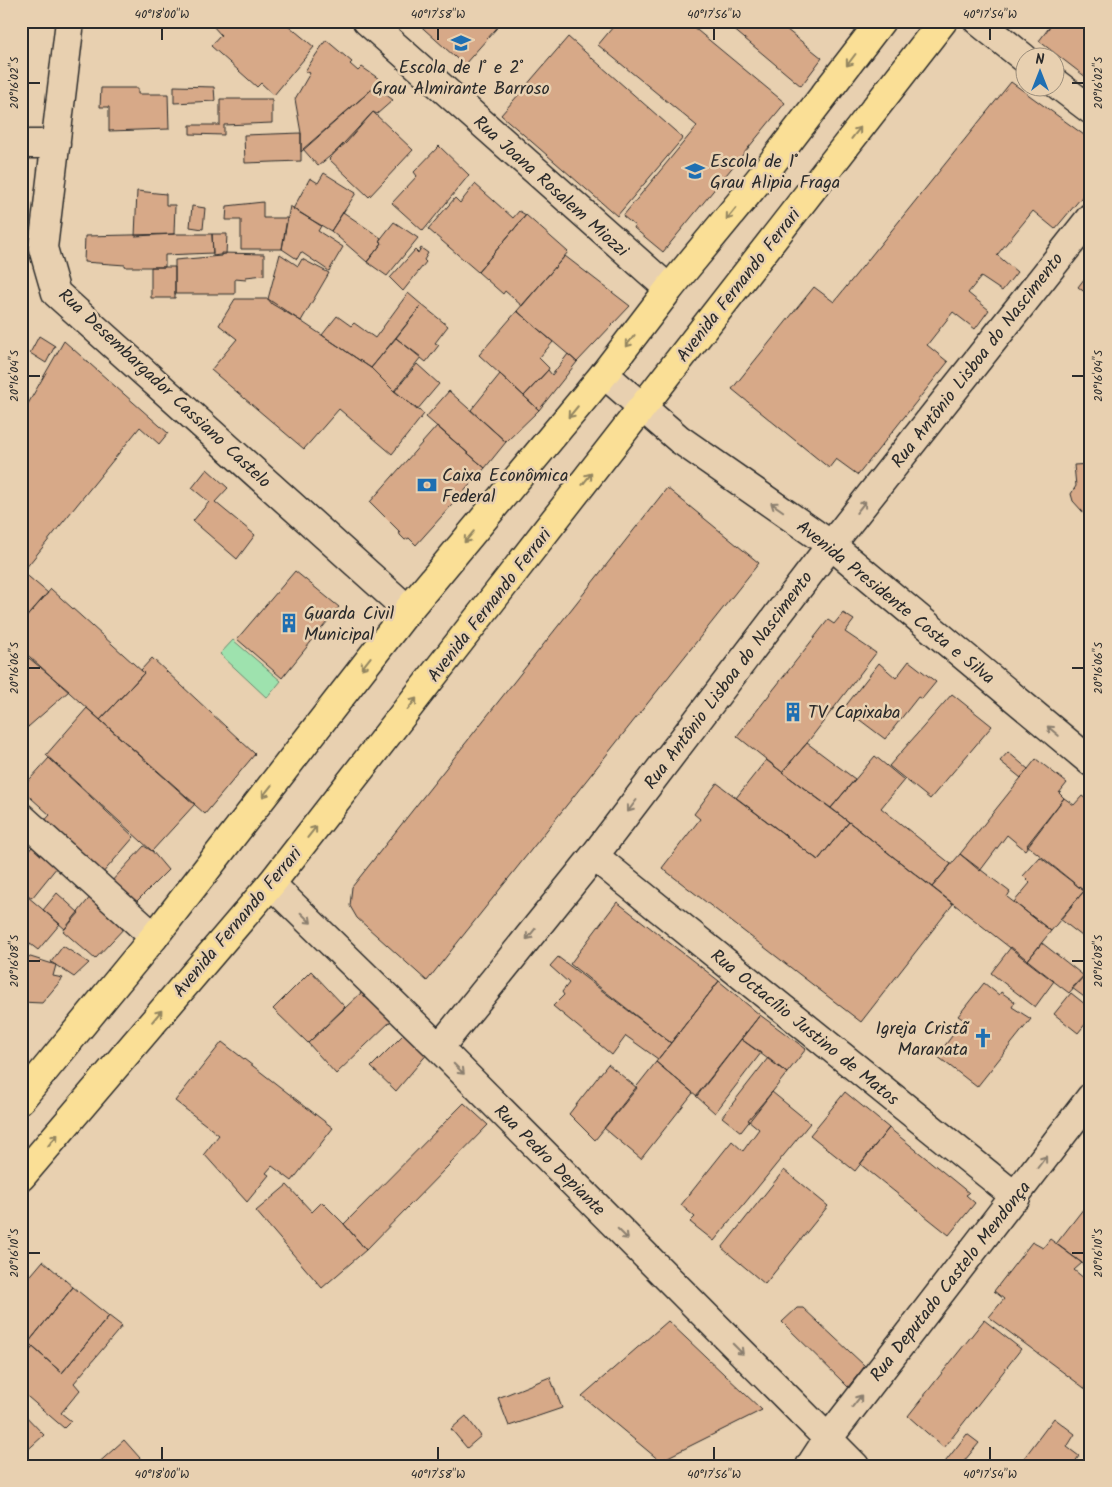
<svg xmlns="http://www.w3.org/2000/svg" width="1112" height="1487" font-family="Kalam,sans-serif">
  <rect width="100%" height="100%" fill="#e8d0b0"/>
  <filter id="ink" filterUnits="userSpaceOnUse"><feTurbulence type="fractalNoise" baseFrequency=".02" numOctaves="2"/><feDisplacementMap in="SourceGraphic" scale="10" xChannelSelector="R" yChannelSelector="G"/><feConvolveMatrix kernelMatrix="1 2 1 2 8 2 1 2 1" color-interpolation-filters="sRGB"/></filter>
  <g filter="url(#ink)">
    <path fill="#9ee2ae" stroke="#64866c" d="M233,640L281,681L267,698L220,654Z"/>
    <path fill="#d7a988" stroke="#2b2b2b" d="M215,21H283L314,47L274,95L261,83L257,87L211,46L221,35L212,25Z
      M415,21H503L464,65Z
      M618,21H686L785,103L663,252L634,228L635,226L623,216L697,126L598,45Z
      M738,21H776L822,58L801,86L732,28Z
      M1054,21H1091V81L1039,41Z
      M568,37L683,138L617,216L501,115Z
      M326,40L352,62L350,64L358,71L362,67L382,81L377,88L371,90L301,152V133L295,99L310,73L305,71Z
      M1011,82L1091,140V186L1055,229L1033,211L997,255L1017,272L1002,291L981,277L968,293L989,310L975,329L953,312L927,345L948,362L858,475L836,459L829,468L732,389L814,287L834,302Z
      M174,86L214,87L215,101L174,103Z
      M101,88H138V94H168L169,129L109,131V107H100Z
      M377,88L393,100L377,114L373,112L346,143L318,166L303,149L371,90Z
      M220,99H272V123L224,125V135L190,134V125H220Z
      M373,112L413,150L369,197L329,159Z
      M301,133V161L245,163L244,135Z
      M439,146L469,175L423,231L392,203L417,176L414,172Z
      M324,173L356,193L331,231L293,209L310,178L318,183Z
      M475,184L513,218L519,211L526,215L478,272L428,229L455,198L460,203Z
      M137,191L166,194V205H175L174,234L135,236Z
      M263,202V218H287L282,249H241V220H226L227,206Z
      M192,206L205,208L203,229L190,227Z
      M290,206L321,226L318,231L343,247L329,271L301,252L297,259L282,249Z
      M343,212L381,238L379,241L382,243L367,262L331,231Z
      M526,215L568,252L522,306L505,291L503,294L478,272Z
      M394,222L418,238L387,276L367,262L382,243L379,241Z
      M174,234H212L213,253L165,255V267H126L125,265L84,262L85,236Z
      M212,234H227L226,254L213,256Z
      M421,248L428,253L424,260L426,262L403,291L390,278L415,250L418,253Z
      M221,253L264,254V275L246,277V280L235,279V294H175V260L221,256Z
      M280,254L298,266L302,259L329,273L301,321L272,304L268,299Z
      M565,256L630,306L577,362L517,311Z
      M151,267H175V298H151Z
      M1091,270V297L1078,287Z
      M408,293L422,305L371,368L322,335L337,316L351,326L354,323L375,338Z
      M235,299H268L371,368L394,391L424,414L392,454L339,409L304,449L211,370L237,339L219,325Z
      M422,305L448,326L435,343L439,345L426,362L396,338Z
      M517,311L553,342L539,358L549,368L548,370L524,396L479,355Z
      M39,336L55,346L46,363L30,353Z
      M396,338L421,357L394,391L371,368Z
      M64,341L168,433L159,444L140,427L21,574V416Z
      M568,354L577,362L539,410L524,396L548,370L552,375Z
      M417,364L439,384L417,410L395,391Z
      M500,374L539,410L506,442L471,410Z
      M449,391L506,442L485,468L426,417Z
      M437,426L485,468L416,545L409,538L405,540L400,535L399,531L370,502Z
      M1091,464V521L1073,501L1071,494L1076,486L1074,465Z
      M207,469L228,488L215,502L255,535L237,559L193,521L209,502L192,488Z
      M667,488L759,563L427,981L357,918L350,906L352,887Z
      M295,571L339,607L282,678L237,639Z
      M23,572L48,593L21,623V574Z
      M51,589L144,673L100,720L21,649V623Z
      M843,613L854,620L845,632L876,653L807,743L782,772L737,736L828,620L834,624Z
      M29,658L69,691L28,727L21,718V665Z
      M152,658L255,754L205,814L100,720L144,673L141,670Z
      M909,661L936,682L922,699L918,697L885,739L844,708L879,663L896,678Z
      M952,694L992,726L930,799L889,766Z
      M87,708L195,804L152,851L46,755Z
      M21,718L28,727L21,731Z
      M807,743L855,779L831,808L782,772Z
      M1008,752L1028,769L1021,778L1000,761Z
      M875,756L904,780L881,808L951,864L932,887L831,808Z
      M49,758L134,837L101,875L39,827L50,815L21,789Z
      M1036,759L1067,783L1059,793L1064,798L1025,850L1007,835L980,871L960,854Z
      M766,760L849,822L818,860L736,798Z
      M717,783L818,860L849,822L953,904L861,1022L662,868L700,819L694,814Z
      M1082,796L1091,803V883L1084,891L1027,845L1064,798L1074,805Z
      M21,833L30,840L21,852Z
      M37,841L61,862L32,898L21,890V860Z
      M144,846L152,851L168,870L134,904L109,884Z
      M960,854L1010,892L1007,897L1051,931L1027,961L932,887Z
      M1040,857L1084,891L1051,931L1014,902L1030,883L1023,876Z
      M1091,883V943L1060,919Z
      M21,891L60,924L38,950L21,937Z
      M95,891L127,925L95,959L63,931Z
      M57,893L79,913L65,929L43,910Z
      M617,902L719,981L671,1043L570,964Z
      M21,937L30,945L21,955Z
      M1042,943L1084,976L1069,993L1027,961Z
      M63,946L89,963L74,977L51,962Z
      M1011,947L1054,981L1035,1007L991,973Z
      M24,955L56,965L53,976L63,978L42,1003L21,1002V962Z
      M558,957L671,1043L658,1059L626,1036L612,1055L553,1006L564,995L562,992L569,983L550,966Z
      M1091,968V1002L1072,988Z
      M311,971L345,1007L308,1043L273,1009Z
      M719,981L760,1015L697,1096L656,1062Z
      M984,983L999,995L1001,992L1015,1002L1012,1007L1031,1019L977,1087L937,1056L964,1020L958,1016Z
      M363,991L393,1019L336,1074L308,1043Z
      M1071,993L1091,1009V1017L1078,1033L1054,1014Z
      M760,1015L806,1049L787,1073L741,1039Z
      M406,1032L428,1053L396,1091L371,1067Z
      M741,1039L761,1053L715,1113L696,1096Z
      M222,1042L333,1128L292,1181L272,1166L266,1173L269,1175L247,1202L204,1154L219,1135L175,1101Z
      M768,1058L787,1073L741,1132L722,1117Z
      M656,1062L693,1093L641,1159L604,1128Z
      M608,1064L637,1088L595,1140L569,1114Z
      M772,1092L810,1123L714,1241L690,1222L695,1217L681,1205L732,1141L743,1151L759,1129L748,1120Z
      M845,1092L889,1128L855,1171L810,1135Z
      M464,1103L488,1125L366,1250L344,1224Z
      M889,1128L969,1193L966,1195L975,1203L949,1235L860,1164Z
      M784,1170L828,1206L765,1284L722,1248Z
      M287,1185L312,1212L322,1202L344,1224L366,1250L322,1288L256,1211Z
      M1091,1199V1261L1086,1266L1056,1244Z
      M1050,1239L1082,1263L1074,1270L1091,1284V1393L989,1317L1004,1299L994,1291L1032,1242L1043,1248Z
      M43,1261L73,1287L28,1343L21,1337V1287Z
      M73,1287L109,1316L62,1373L28,1343Z
      M797,1308H803L865,1366L848,1387L782,1322Z
      M109,1316L122,1326L74,1383L80,1390L61,1413L71,1421L64,1428L21,1391V1360L33,1347L62,1373Z
      M984,1320L1021,1349L944,1448L908,1416Z
      M668,1321L762,1410L660,1461L582,1396Z
      M21,1337L33,1347L21,1360Z
      M550,1377L562,1408L509,1426L498,1398Z
      M21,1411L44,1435L21,1456Z
      M466,1416L481,1436L467,1448L451,1429Z
      M1054,1418L1075,1434L1067,1447L1079,1456L1072,1466H1018Z
      M967,1434L979,1443L960,1466H942Z
      M124,1440L147,1466H95Z"/>
    <g fill="none" stroke-linecap="round" stroke-linejoin="round">
      <defs>
        <path id="minor" d="M70,21L43,248L56,293L408,610
          M367,21L669,289
          M978,21L1024,58
          M1054,82L1091,110
          M21,144H56
          M21,817L154,937
          M594,856L1016,1197
          M271,884L439,1048L855,1466
          M439,1048L594,856L831,545L1091,217
          M810,1466L827,1440L1091,1097"/>
        <path id="tertiary" d="M604,374L679,439L831,545L1091,762"/>
        <path id="primary" d="M21,1099L154,937L408,610L604,374L669,289L762,176L881,21
          M21,1177L271,884L943,21"/>
      </defs>
      <use href="#minor" stroke="#2b2b2b" stroke-width="31"/>
      <use href="#tertiary" stroke="#2b2b2b" stroke-width="31"/>
      <use href="#primary" stroke="#2b2b2b" stroke-width="31"/>
      <use href="#minor" stroke="#e8d0b0" stroke-width="28"/>
      <use href="#tertiary" stroke="#e8d0b0" stroke-width="28"/>
      <use href="#primary" stroke="#fadf96" stroke-width="28"/>
    </g>
    <defs><path id="oneway-shaft" d="M-6 0H5M1.5-3L5.5 0L1.5 3" fill="none" stroke-width="1.6" stroke-linecap="round" stroke-linejoin="round" transform="scale(1.25)"/></defs>
    <g stroke="#928560">
      <use href="#oneway-shaft" transform="translate(851 60) rotate(127)"/>
      <use href="#oneway-shaft" transform="translate(856 133) rotate(-52)"/>
      <use href="#oneway-shaft" transform="translate(731 214) rotate(129)"/>
      <use href="#oneway-shaft" transform="translate(630 341) rotate(128)"/>
      <use href="#oneway-shaft" transform="translate(573 412) rotate(130)"/>
      <use href="#oneway-shaft" transform="translate(587 479) rotate(-52)"/>
      <use href="#oneway-shaft" transform="translate(469 537) rotate(130)"/>
      <use href="#oneway-shaft" transform="translate(366 663) rotate(128)"/>
      <use href="#oneway-shaft" transform="translate(412 704) rotate(-52)"/>
      <use href="#oneway-shaft" transform="translate(267 791) rotate(128)"/>
      <use href="#oneway-shaft" transform="translate(312 832) rotate(-52)"/>
      <use href="#oneway-shaft" transform="translate(157 1016) rotate(-50)"/>
      <use href="#oneway-shaft" transform="translate(53 1140) rotate(-50)"/>
    </g>
    <g stroke="#8a7e6e">
      <use href="#oneway-shaft" transform="translate(777 507) rotate(-145)"/>
      <use href="#oneway-shaft" transform="translate(861 507) rotate(-52)"/>
      <use href="#oneway-shaft" transform="translate(1053 731) rotate(-140)"/>
      <use href="#oneway-shaft" transform="translate(632 806) rotate(127)"/>
      <use href="#oneway-shaft" transform="translate(306 918) rotate(44)"/>
      <use href="#oneway-shaft" transform="translate(531 934) rotate(129)"/>
      <use href="#oneway-shaft" transform="translate(459 1069) rotate(45)"/>
      <use href="#oneway-shaft" transform="translate(1042 1162) rotate(-53)"/>
      <use href="#oneway-shaft" transform="translate(623 1234) rotate(45)"/>
      <use href="#oneway-shaft" transform="translate(738 1349) rotate(45)"/>
      <use href="#oneway-shaft" transform="translate(857 1401) rotate(-52)"/>
    </g>
  </g>
  <path fill="none" stroke="#2b2b2b" stroke-width="2" d="M162,28V40M438,28V40M714,28V40M990,28V40M28,83H40M1072,83H1084M28,376H40M1072,376H1084M28,668H40M1072,668H1084M28,961H40M1072,961H1084M28,1253H40M1072,1253H1084M162,1447V1460M438,1447V1460M714,1447V1460M990,1447V1460"/>
  <defs>
    <symbol id="school-bare" viewBox="-9 -9 18 18"><path d="M0-5L7-2L0 1L-7-2ZM-4 1L0 2.5L4 1V4Q0 6-4 4Z" fill="#1f6fb2" stroke="#e8d0b0" stroke-width="2.5" paint-order="stroke"/></symbol>
    <symbol id="bank-bare" viewBox="-9 -9 18 18"><path d="M-6-4H6V4H-6ZM0-2.3a2.3 2.3 0 1 0 0 4.6a2.3 2.3 0 1 0 0-4.6Z" fill="#1f6fb2" stroke="#e8d0b0" stroke-width="2.5" paint-order="stroke"/></symbol>
    <symbol id="building-bare" viewBox="-9 -9 18 18"><path d="M-4-6H4V6H1V3H-1V6H-4ZM-2.5-4.3h1.7v1.8h-1.7ZM.8-4.3h1.7v1.8H.8ZM-2.5-1h1.7V.8h-1.7ZM.8-1h1.7V.8H.8Z" fill="#1f6fb2" stroke="#e8d0b0" stroke-width="2.5" paint-order="stroke"/></symbol>
    <symbol id="church-bare" viewBox="-9 -9 18 18"><path d="M-1.2-6h2.4v3.5h3.3v2.4h-3.3V6h-2.4V-.1h-3.3v-2.4h3.3Z" fill="#1f6fb2" stroke="#e8d0b0" stroke-width="2.5" paint-order="stroke"/></symbol>
  </defs>
  <g fill-rule="evenodd">
    <use href="#school-bare" x="447" y="29" width="28" height="28"/>
    <use href="#school-bare" x="681" y="157" width="28" height="28"/>
    <use href="#bank-bare" x="413" y="471" width="28" height="28"/>
    <use href="#building-bare" x="275" y="609" width="28" height="28"/>
    <use href="#building-bare" x="779" y="698" width="28" height="28"/>
    <use href="#church-bare" x="969" y="1024" width="28" height="28"/>
  </g>
  <g text-anchor="middle" stroke-width="5" stroke-linejoin="round" paint-order="stroke">
    <g font-size="18" fill="#2b2b2b" stroke="#e8d0b0" text-anchor="start">
      <text x="461" y="73" text-anchor="middle">Escola de 1˚ e 2˚<tspan x="461" dy="21">Grau Almirante Barroso</tspan></text>
      <text x="710" y="167">Escola de 1˚<tspan x="710" dy="21">Grau Alipia Fraga</tspan></text>
      <text x="442" y="481">Caixa Econômica<tspan x="442" dy="21">Federal</tspan></text>
      <text x="304" y="619">Guarda Civil<tspan x="304" dy="21">Municipal</tspan></text>
      <text x="808" y="718">TV Capixaba</text>
      <text x="968" y="1034" text-anchor="end">Igreja Cristã<tspan x="968" dy="21">Maranata</tspan></text>
    </g>
    <g font-size="18" fill="#2b2b2b" stroke="#e8d0b0">
      <text transform="translate(551 186) rotate(42)" y="6">Rua Joana Rosalem Miozzi</text>
      <text transform="translate(738 285) rotate(-52)" y="6">Avenida Fernando Ferrari</text>
      <text transform="translate(977 360) rotate(-52)" y="6">Rua Antônio Lisboa do Nascimento</text>
      <text transform="translate(165 388) rotate(43)" y="6">Rua Desembargador Cassiano Castelo</text>
      <text transform="translate(896 602) rotate(39)" y="6">Avenida Presidente Costa e Silva</text>
      <text transform="translate(489 605) rotate(-52)" y="6">Avenida Fernando Ferrari</text>
      <text transform="translate(728 680) rotate(-53)" y="6">Rua Antônio Lisboa do Nascimento</text>
      <text transform="translate(237 922) rotate(-50)" y="6">Avenida Fernando Ferrari</text>
      <text transform="translate(805 1027) rotate(39)" y="6">Rua Octacílio Justino de Matos</text>
      <text transform="translate(550 1160) rotate(45)" y="6">Rua Pedro Depiante</text>
      <text transform="translate(950 1281) rotate(-52)" y="6">Rua Deputado Castelo Mendonça</text>
    </g>
  </g>
  <rect width="1112" height="1487" fill="none" stroke="#e8d0b0" stroke-width="55"/>
  <g transform="translate(1040 72)"><circle r="24" fill="#e8d0b0" stroke="#9c8e7b"/>
  <path d="M0-4L9 19L0 12L-9 19Z" fill="#1f6fb2"/>
  <text y="-8" font-size="14" font-weight="bold" text-anchor="middle" fill="#2b2b2b">N</text>
  </g>
  <rect x="28" y="28" width="1056" height="1432" fill="none" stroke="#2b2b2b" stroke-width="2"/>
  <g font-size="12" text-anchor="middle" fill="#2b2b2b">
    <text x="162" y="18">40°18'00"W</text>
    <text x="438" y="18">40°17'58"W</text>
    <text x="714" y="18">40°17'56"W</text>
    <text x="990" y="18">40°17'54"W</text>
    <text transform="translate(14 83) rotate(-90)" y="4">20°16'02"S</text>
    <text transform="translate(1098 83) rotate(-90)" y="4">20°16'02"S</text>
    <text transform="translate(14 376) rotate(-90)" y="4">20°16'04"S</text>
    <text transform="translate(1098 376) rotate(-90)" y="4">20°16'04"S</text>
    <text transform="translate(14 668) rotate(-90)" y="4">20°16'06"S</text>
    <text transform="translate(1098 668) rotate(-90)" y="4">20°16'06"S</text>
    <text transform="translate(14 961) rotate(-90)" y="4">20°16'08"S</text>
    <text transform="translate(1098 961) rotate(-90)" y="4">20°16'08"S</text>
    <text transform="translate(14 1253) rotate(-90)" y="4">20°16'10"S</text>
    <text transform="translate(1098 1253) rotate(-90)" y="4">20°16'10"S</text>
    <text x="162" y="1478">40°18'00"W</text>
    <text x="438" y="1478">40°17'58"W</text>
    <text x="714" y="1478">40°17'56"W</text>
    <text x="990" y="1478">40°17'54"W</text>
  </g>
</svg>
